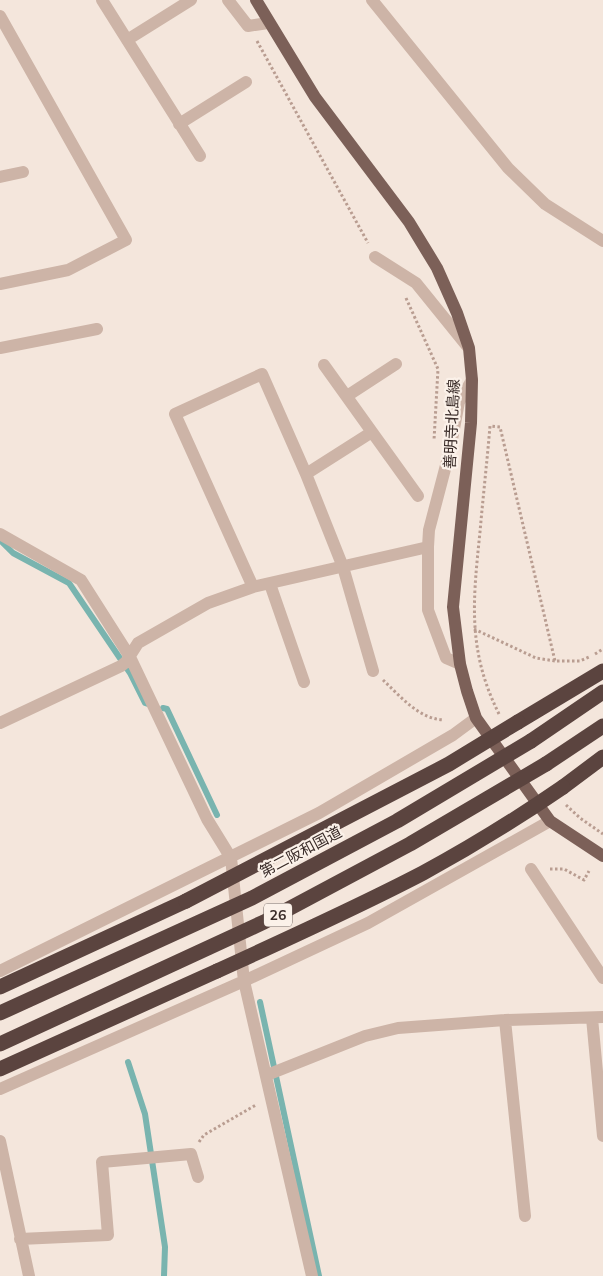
<svg xmlns="http://www.w3.org/2000/svg" width="603" height="1276" font-family="Mulish,'Noto Sans JP',sans-serif">
  <rect width="100%" height="100%" fill="#f4e6dc"/>
  <g fill="none" stroke-linecap="round" stroke-linejoin="round">
    <path stroke="#79b4af" stroke-width="6" d="M0,540L13,553L69,583L130,673L145,703L148,704
      M163,708L167,709L217,815
      M260,1002L319,1276
      M128,1062L145,1114L165,1247L164,1276"/>
    <path stroke="#b99d91" stroke-width="3" stroke-dasharray="2.5 2.5" stroke-linecap="butt" d="M257,41L368,243
      M406,298L438,369L434,440
      M474,629L536,658L555,661
      M595,654L603,649
      M383,680C401,697 419,719 444,720
      M499,714C467,650 473,600 480,532C483,497 487,462 490,426L500,427L555,661H580L589,657
      M566,805L580,818L603,834
      M550,869H564L584,880L589,871
      M199,1142L204,1135L256,1105"/>
    <path stroke="#cdb4a7" stroke-width="12" d="M102,0L200,156
      M228,0L248,26L268,23
      M372,0L508,168L545,204L603,241
      M0,16L126,240L68,270L0,284
      M127,40L191,0
      M179,124L246,82
      M0,177L23,172
      M375,257L416,283L467,346
      M0,348L97,329
      M324,365L372,432
      M347,396L396,364
      M306,474L372,432L418,496
      M0,534L81,580L130,657L207,819L231,858L244,981L312,1276
      M428,547L429,530L450,450L459,402L472,380
      M270,584L304,682
      M253,587L175,414L262,374L306,474L343,567L373,671
      M0,723L121,666L126,662L138,643L208,603L253,587L428,547V610L446,658L460,664
      M531,869L603,978
      M0,971L319,813L453,735L476,718
      M592,1018L603,1136
      M505,1020L525,1216
      M267,1075L365,1036L398,1028L505,1020L603,1017
      M0,1089L244,981L368,923L550,821
      M0,1141L29,1276
      M20,1239L108,1235L102,1162L191,1154L198,1177"/>
    <path stroke="#7c6058" stroke-width="12" d="M256,0L315,97L409,222L437,268L457,313L469,348L472,380L471,423L453,607L460,664L467,691L476,718L550,821L603,856"/>
    <path stroke="#5b443f" stroke-width="15" d="M518,722L603,671
      M531,741L603,692
      M546,764L603,726
      M563,787L603,757
      M0,987L186,901
      M0,1069L217,971"/>
    <path stroke="#5b443f" stroke-width="15" d="M186,901L449,764L518,722
      M217,971C287,939 356,908 423,873C471,847 518,818 563,787
      M0,1013L252,898L397,821L531,741
      M0,1044L264,922L410,844L546,764"/>
  </g>
  <g text-anchor="middle" stroke-width="4.5" stroke-linejoin="round" paint-order="stroke">
    <rect fill="#fbf1e9" stroke="#736662" stroke-width="1" x="264" y="903.5" width="28" height="23" rx="4"/>
    <g font-size="14" font-weight="bold" fill="#392b28">
      <text x="278" y="920">26</text>
    </g>
    <g font-size="15" fill="#392b28" stroke="#fbf1e9">
      <text transform="translate(452 424) rotate(-87)" y="5">善明寺北島線</text>
      <text transform="translate(301 852) rotate(-28)" y="5">第二阪和国道</text>
    </g>
  </g>
</svg>
